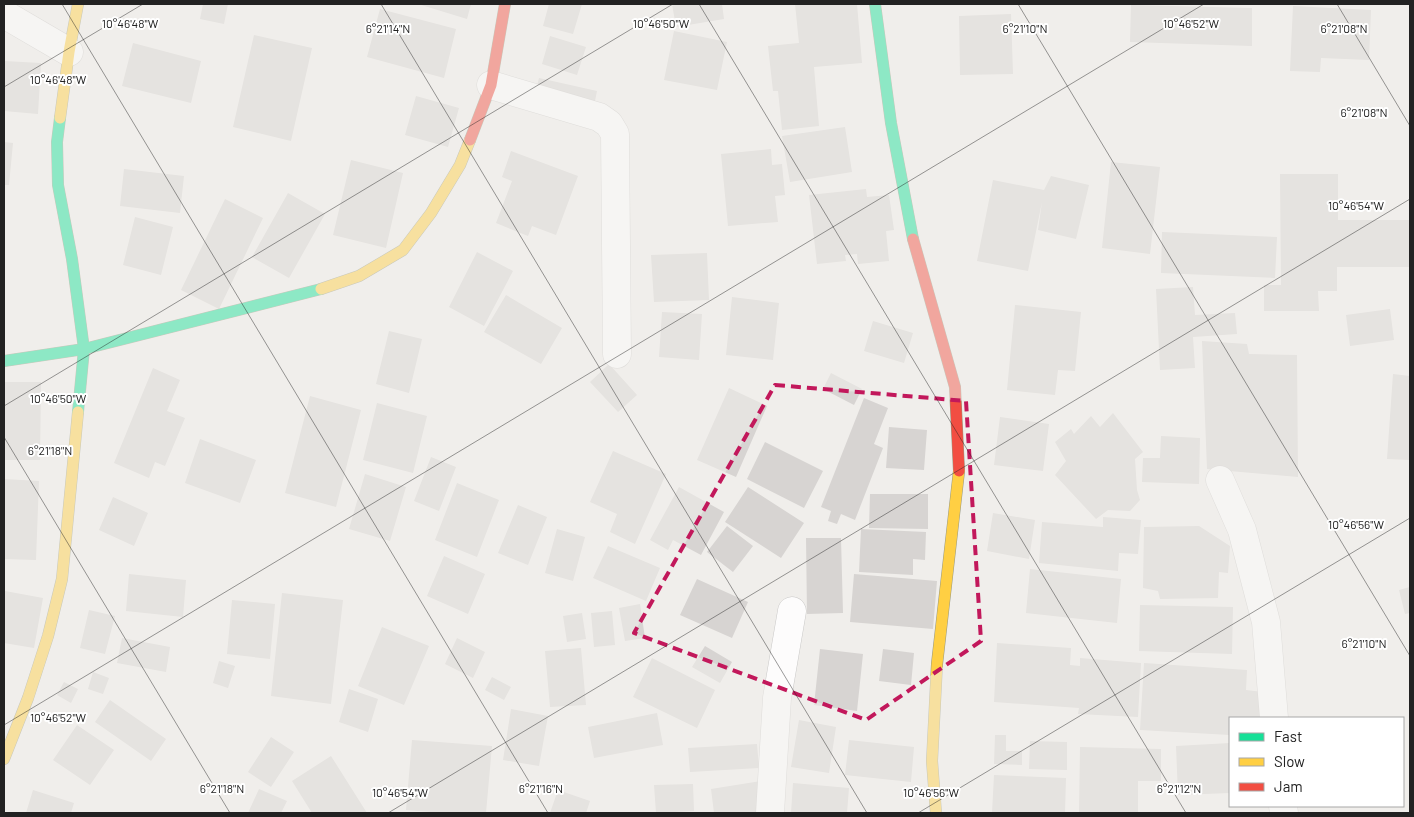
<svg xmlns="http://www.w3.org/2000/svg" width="1414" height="817" font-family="Barlow,sans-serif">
  <rect width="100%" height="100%" fill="#f0eeeb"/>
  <path fill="#d7d4d2" d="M203,4H228L224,24L200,19Z
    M418,4H471L467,19Z
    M549,4H582L573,34L543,26Z
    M672,4H722L724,19L676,27Z
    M795,4H857L862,63L814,67L819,126L782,130L778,91H773L768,46L799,43Z
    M1131,5L1252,8V46L1130,42Z
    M1293,6L1371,10L1369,60L1321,58L1320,72L1290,71Z
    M380,9L456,29L444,78L367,57Z
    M1011,14L1013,74L960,75L959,16Z
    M674,31L727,42L717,90L664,80Z
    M254,35L312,48L291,141L233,127Z
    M550,36L586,47L577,75L542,64Z
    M133,43L201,61L191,103L122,86Z
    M4,61L41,63L38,114L4,111Z
    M539,78L597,91L594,106L535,94Z
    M416,96L459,108L448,147L405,135Z
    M845,127L852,172L790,182L782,136Z
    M4,142L13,143L9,185H4Z
    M771,149L772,165L782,164L785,195L775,196L778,222L728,226L721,154Z
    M511,151L578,176L556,235L532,226L528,236L496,223L512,181L502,177Z
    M351,160L403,173L386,248L333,235Z
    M1111,162L1160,167L1150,254L1102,248Z
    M124,169L184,176L180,213L120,206Z
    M1280,174H1338V220H1410V267H1337V291H1318L1319,311H1264V285H1281Z
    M1051,176L1089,185L1076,239L1038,230L1042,202L1028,271L977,261L993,180L1044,190Z
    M866,189L867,197L889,195L894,230L886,231L889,261L858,264L857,254L845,255L846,261L817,264L809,195Z
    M288,193L325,214L289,278L252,257Z
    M225,199L263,218L219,309L181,290Z
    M135,217L173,227L161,275L123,265Z
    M1162,232L1277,237L1275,278L1161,273Z
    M477,252L513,271L484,326L449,307Z
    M707,253L709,300L654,302L651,255Z
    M1193,287L1195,315L1235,313L1237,334L1193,337L1195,368L1160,370L1156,289Z
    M506,295L562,328L541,364L484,332Z
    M732,297L779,303L773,360L726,355Z
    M1015,305L1081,312L1075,371L1058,370L1055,395L1007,390Z
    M1390,309L1394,340L1350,346L1346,315Z
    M662,312L702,314L699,360L659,357Z
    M873,321L913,333L904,363L864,351Z
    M389,331L422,339L409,393L376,384Z
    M1202,341L1247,344L1249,354L1297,355L1298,477L1207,469Z
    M609,364L637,395L618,412L590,382Z
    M153,368L180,380L167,411L185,418L165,466L155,462L149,478L114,463Z
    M831,373L862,389L854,405L823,389Z
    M1393,374L1410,376V460L1387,459Z
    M4,382H41L40,460H4Z
    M729,388L767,406L736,477L697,460Z
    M310,396L361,410L336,507L285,493Z
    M864,398L888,408L874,444L883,448L855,520L841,514L837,524L828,521L831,511L821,507Z
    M377,403L427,416L413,473L363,460Z
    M1113,413L1143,452L1135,459L1137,490L1140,500L1130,511L1108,510L1096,519L1055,475L1066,461L1055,442L1071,429L1074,434L1091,416L1100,427Z
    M1000,417L1049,424L1043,471L994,465Z
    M889,427L927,430L924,470L886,468Z
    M1161,436L1200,438L1199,484L1142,482L1143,458H1160Z
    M200,439L256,460L240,503L185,483Z
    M765,442L823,471L804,508L747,479Z
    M613,451L666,474L635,544L610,532L617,514L590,502Z
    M431,457L456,467L439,511L414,501Z
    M365,474L406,487L390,541L349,529Z
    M4,479L39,481L36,560L4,559Z
    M457,483L499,500L477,557L435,540Z
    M679,487L724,512L701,555L673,540L668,550L650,540Z
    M748,487L804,523L781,558L725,522Z
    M870,494H928V529L869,528Z
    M113,497L148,513L134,546L99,530Z
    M518,505L547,517L528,565L498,553Z
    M993,513L1035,520L1029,559L987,551Z
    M1103,517L1141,520L1138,554L1119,553L1118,571L1039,563L1042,522L1103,527Z
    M727,526L753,546L733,572L707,552Z
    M1199,526L1230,546L1228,573L1219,572L1218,598L1160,599L1158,591L1143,588L1144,527Z
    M557,529L585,537L573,581L545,573Z
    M861,529L926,532L925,560L913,559V575L859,572Z
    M806,538H841L843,613L807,614Z
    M608,546L660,568L646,601L593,578Z
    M444,556L485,574L468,614L427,596Z
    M1030,569L1121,579L1117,623L1026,613Z
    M129,574L186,580L183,617L126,611Z
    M854,574L937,581L933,629L850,622Z
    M697,579L748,602L732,638L680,615Z
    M1410,587V613L1405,614L1399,590Z
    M5,591L43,598L34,648L4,643V600Z
    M282,593L343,600L331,704L271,696Z
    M232,600L275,604L270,659L227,654Z
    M640,604L645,638L625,641L619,608Z
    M1140,605L1233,607L1232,654L1139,651Z
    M89,610L115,616L105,654L80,648Z
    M612,611L615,645L594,647L591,613Z
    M582,613L586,639L567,642L563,616Z
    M382,627L429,646L404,705L358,686Z
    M122,638L170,647L166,672L117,663Z
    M457,638L485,652L473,678L445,664Z
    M997,643L1071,648L1070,665L1080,666V658L1141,663L1138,717L1078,714L1079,708L994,702Z
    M705,646L732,662L720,683L692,667Z
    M581,648L586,705L550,707L545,651Z
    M820,649L863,654L857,711L814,705Z
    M883,649L914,653L911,685L879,681Z
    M652,658L715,690L697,728L633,697Z
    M219,661L235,666L228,688L213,683Z
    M1144,663L1247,670L1246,690L1263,692L1261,718H1230V735L1140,730Z
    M93,672L109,678L103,694L88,689Z
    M492,677L511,687L504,700L485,690Z
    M64,682L78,689L71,703L57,695Z
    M349,689L378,699L368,732L339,722Z
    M110,700L166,739L151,761L95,722Z
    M511,709L548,716L539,766L503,760Z
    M657,713L663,745L594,758L588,727Z
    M799,720L836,727L829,773L791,767Z
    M77,725L114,750L90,785L53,760Z
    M995,735H1006V751H1022V765L994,764Z
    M271,737L294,752L271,787L248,772Z
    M412,740L492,746L486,813H444L406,810Z
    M849,740L914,747L911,782L845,775Z
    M1030,741L1067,742V770L1029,769Z
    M1230,743V793L1178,795L1176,746Z
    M757,744L759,768L690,772L688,748Z
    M1080,747L1161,749V781H1138V813H1079Z
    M331,756L367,813H312L292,781Z
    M994,775L1066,778L1065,813H992Z
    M761,781L766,813H714L711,789Z
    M793,783L849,788L847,813H791Z
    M693,784L694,811L656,813L654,785Z
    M259,789L287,801L281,813H248Z
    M33,790L74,803L71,813H26Z
    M558,790L590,801L586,813H550Z"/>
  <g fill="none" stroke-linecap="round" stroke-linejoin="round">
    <defs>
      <path id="street" d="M4,14L69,52
        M491,85L599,117L609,124L615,134L617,354
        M1220,480L1242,530L1266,622L1274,718
        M1283,806L1284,813
        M770,813L777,698L792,611"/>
      <path id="fast" d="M875,4L891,123L913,239
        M60,118L57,142L58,185L72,259L84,349L78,412
        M4,361L84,349L321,289"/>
      <path id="slow" d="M60,118L69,52L78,4
        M321,289L359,276L403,250L431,213L460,165L470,140
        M4,759L28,698L48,636L62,579L78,412
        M936,813L932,761L937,664L959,471"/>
      <path id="jam" d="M470,140L491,85L505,4
        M913,239L955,387L959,471"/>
    </defs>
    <use href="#street" stroke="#c9c8c7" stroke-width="29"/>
    <use href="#fast" stroke="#999a82" stroke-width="12"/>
    <use href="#slow" stroke="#999a82" stroke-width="12"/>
    <use href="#jam" stroke="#999a82" stroke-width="12"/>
    <use href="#street" stroke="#fdfcfc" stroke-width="28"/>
    <use href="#fast" stroke="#16e098" stroke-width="11"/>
    <use href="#slow" stroke="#ffcf43" stroke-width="11"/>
    <use href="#jam" stroke="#f24e42" stroke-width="11"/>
  </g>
  <path d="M0 0H1414V817H0ZM775,385L966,401L981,641L866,720L634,633Z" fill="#f0eeeb" fill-opacity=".55" fill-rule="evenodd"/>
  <path fill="none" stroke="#c2185b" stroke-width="4" stroke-dasharray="10 6" stroke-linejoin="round" d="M775,385L966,401L981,641L866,720L634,633Z"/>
  <path fill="none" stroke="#222" stroke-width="1" stroke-opacity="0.45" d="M62,4L548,813M381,4L867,813M699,4L1186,813M1018,4L1410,656M1337,4L1410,126M4,87L143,4M4,406L673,4M4,437L230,813M4,725L1204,4M388,813L1410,199M918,813L1410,518"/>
  <g font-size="12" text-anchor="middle" fill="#222" stroke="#fff" stroke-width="4" stroke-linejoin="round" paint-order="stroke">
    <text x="661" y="28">10°46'50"W</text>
    <text x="130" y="28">10°46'48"W</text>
    <text x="1191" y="28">10°46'52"W</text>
    <text x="1344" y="33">6°21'08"N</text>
    <text x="388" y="33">6°21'14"N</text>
    <text x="1025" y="33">6°21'10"N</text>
    <text x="58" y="84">10°46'48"W</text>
    <text x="1364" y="117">6°21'08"N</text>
    <text x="1356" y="210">10°46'54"W</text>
    <text x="58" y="403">10°46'50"W</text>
    <text x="50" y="455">6°21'18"N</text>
    <text x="1356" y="529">10°46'56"W</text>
    <text x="1364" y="648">6°21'10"N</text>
    <text x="58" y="722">10°46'52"W</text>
    <text x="222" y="793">6°21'18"N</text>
    <text x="541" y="793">6°21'16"N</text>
    <text x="1179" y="793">6°21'12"N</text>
    <text x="400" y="797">10°46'54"W</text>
    <text x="931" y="797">10°46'56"W</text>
  </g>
  <rect width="1414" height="817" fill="none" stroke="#222222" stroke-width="10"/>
  <rect x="1229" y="717" width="175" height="90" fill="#ffffff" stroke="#a7a7a7"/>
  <rect x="1239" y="733" width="25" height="8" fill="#16e098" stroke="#a7a7a7"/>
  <text x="1274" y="742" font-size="15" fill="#222222">Fast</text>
  <rect x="1239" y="758" width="25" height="8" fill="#ffcf43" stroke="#a7a7a7"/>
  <text x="1274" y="767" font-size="15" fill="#222222">Slow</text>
  <rect x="1239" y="783" width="25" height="8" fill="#f24e42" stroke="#a7a7a7"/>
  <text x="1274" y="792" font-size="15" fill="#222222">Jam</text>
</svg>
